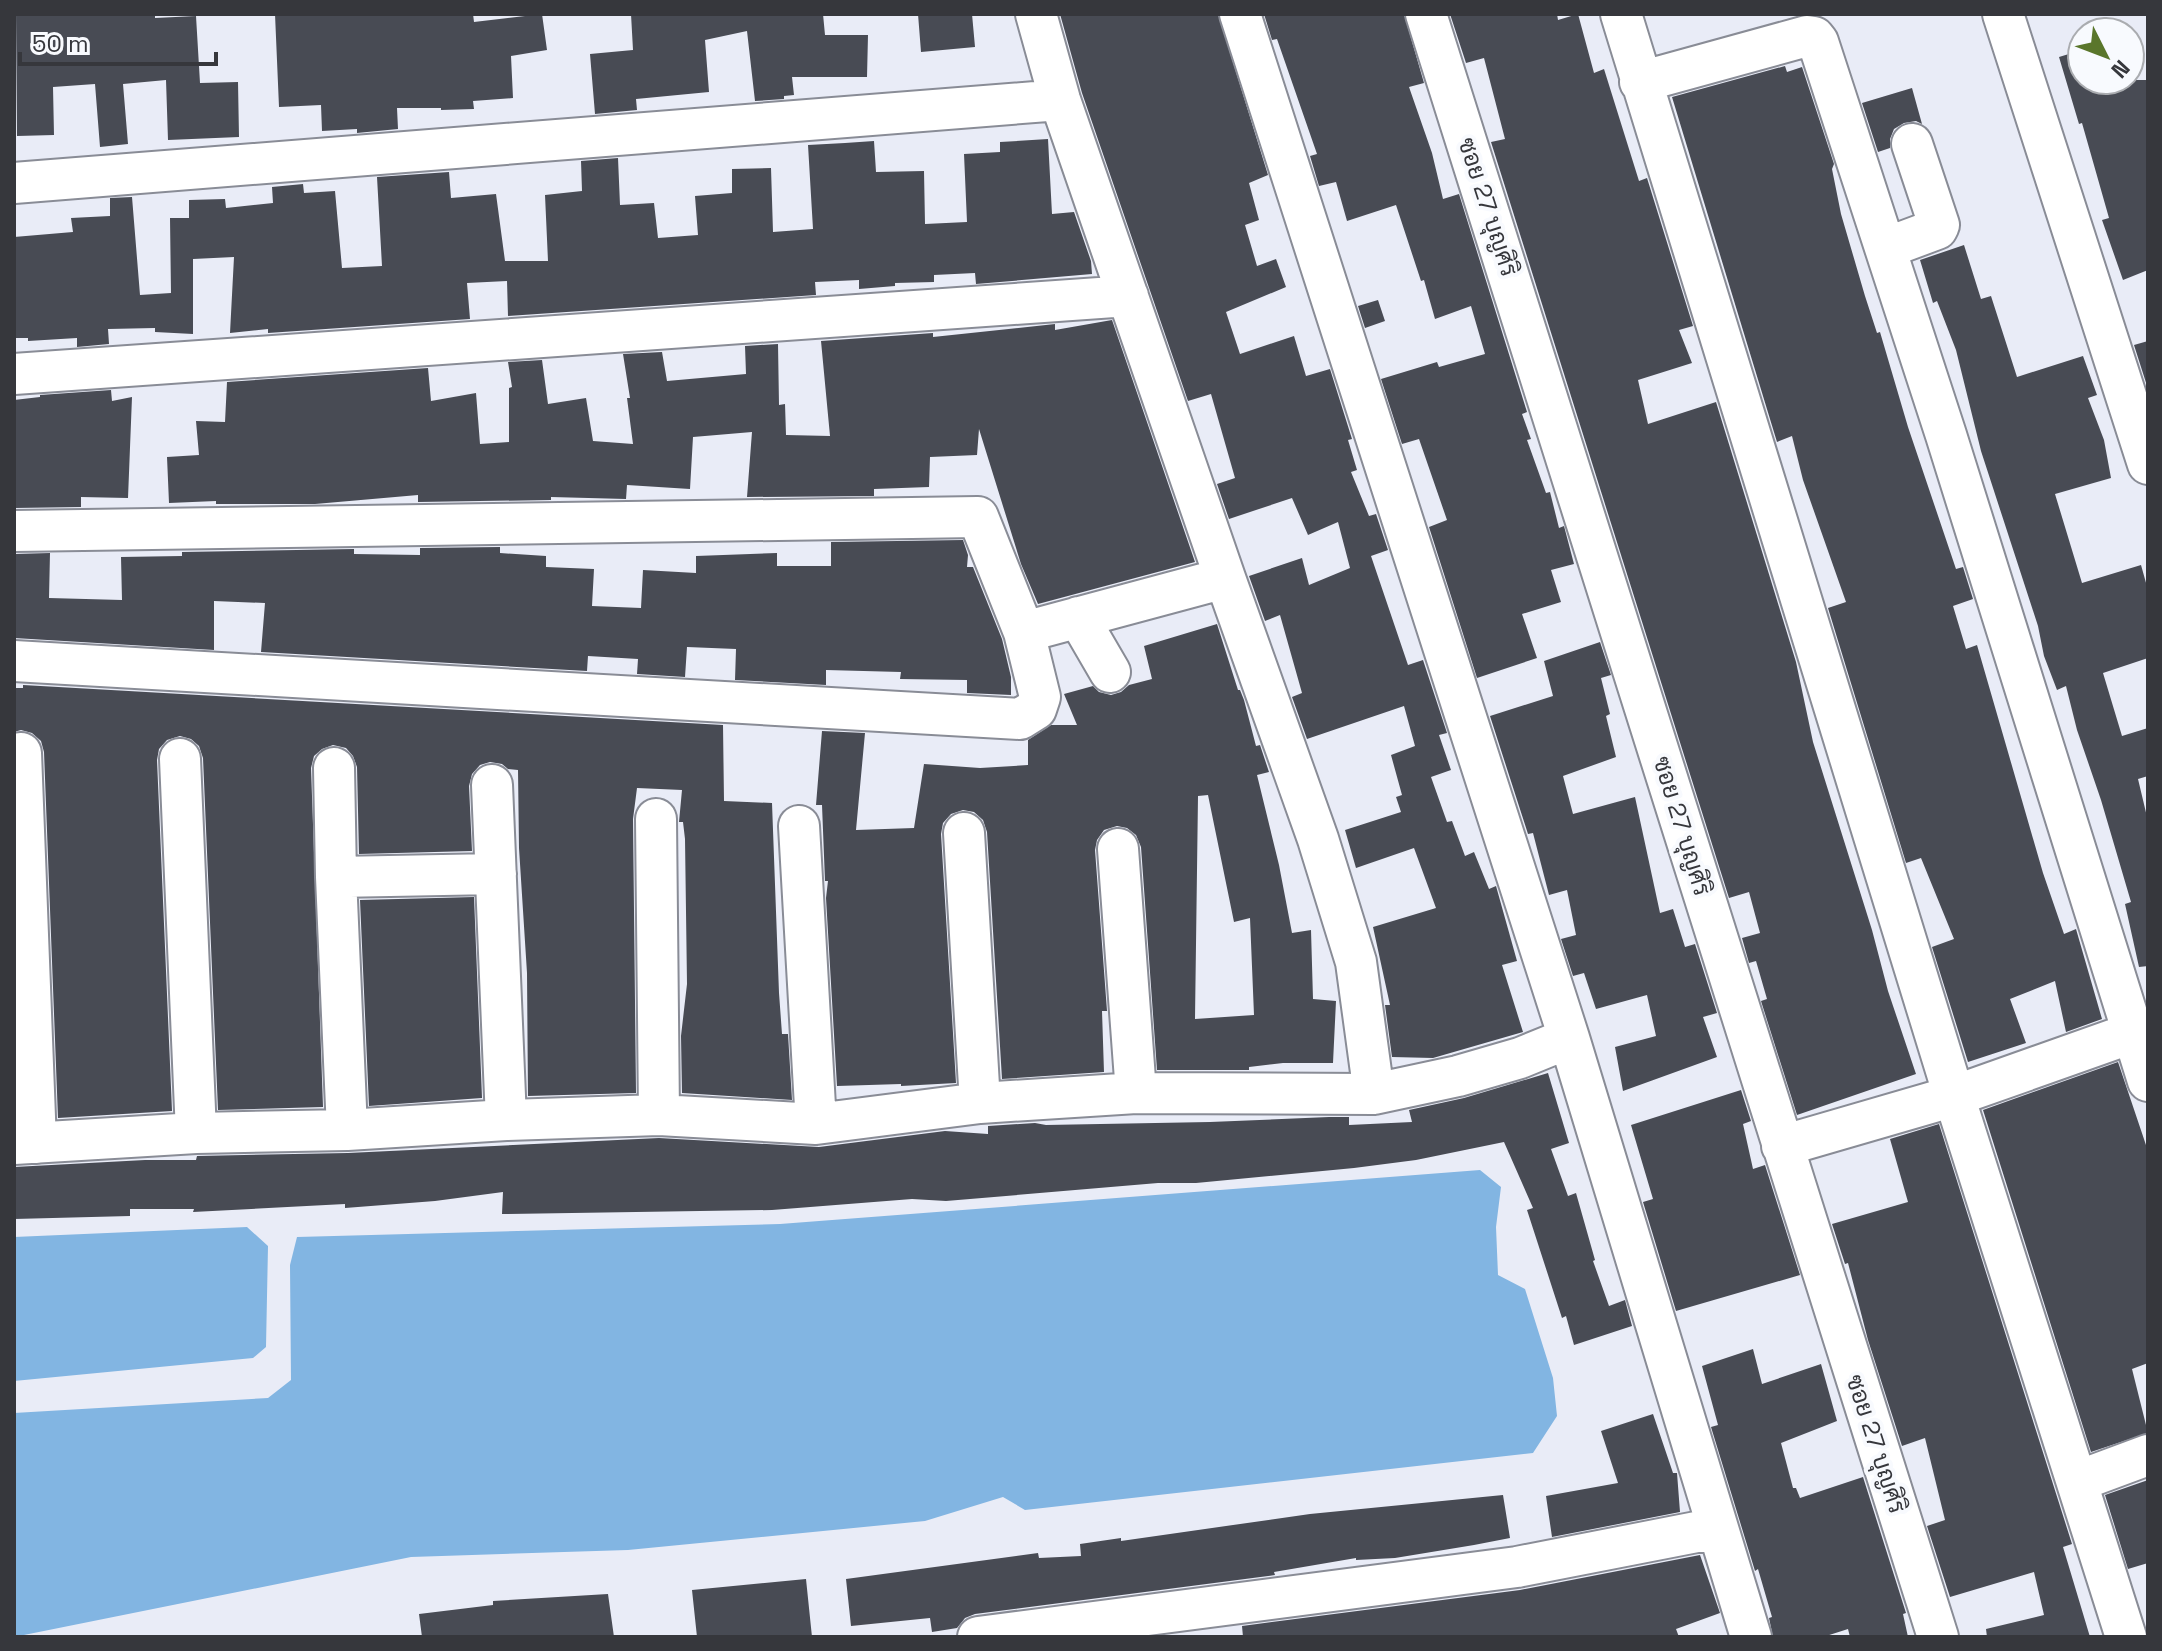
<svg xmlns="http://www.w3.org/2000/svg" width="2162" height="1651" font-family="'Space Grotesk',Sarabun,sans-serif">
  <rect width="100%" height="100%" fill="#e9ecf7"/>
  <path fill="#82b5e2" d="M1480,1170L1501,1187L1496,1227L1498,1275L1525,1289L1553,1378L1557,1416L1533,1453L1025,1510L1003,1497L925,1521L628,1550L411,1557L14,1637V1413L268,1398L291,1380L290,1265L297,1237L780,1224Z
    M247,1227L268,1246L266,1347L253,1358L14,1381V1237Z"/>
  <path fill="#484b54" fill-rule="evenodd" d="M16,14H155V18L196,16L200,83L238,82L239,137L168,140L166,80L123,84L128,144L100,147L95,84L53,87L54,135L17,136Z
    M275,14H473L474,22L542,14L547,50L511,56L513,98L473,101L474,109L441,110V108H397L398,129L357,133V129L322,131L321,105L279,107Z
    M631,14H823L825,35H868L867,77H792L794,95L784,96V99L755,101L747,31L705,40L709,92L636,99L637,110L595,114L590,54L633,50Z
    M918,14H972L975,47L921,52Z
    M1060,14H1218L1268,175L1249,183L1259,220L1245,225L1257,266L1276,259L1286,287L1226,312L1240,354L1294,336L1306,376L1330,369L1352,439L1348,440L1357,470L1351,472L1369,516L1376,514L1388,550L1371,556L1408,665L1423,660L1447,733L1439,735L1451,770L1431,777L1447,822L1452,821L1465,856L1474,852L1489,889L1496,886L1517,961L1502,965L1523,1032L1433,1058L1392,1057L1385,1005H1390L1373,927L1436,908L1414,848L1356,868L1345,830L1401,812L1396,797L1402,795L1391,755L1415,746L1404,706L1307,739L1292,697L1302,693L1280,615L1265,621L1249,576L1302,558L1309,585L1350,568L1338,522L1308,535L1292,498L1229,519L1217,484L1235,478L1211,394L1188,401L1082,93Z
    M1264,14H1404L1424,83L1409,87L1432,153L1443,199L1459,194L1527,412L1522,414L1531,439L1527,440L1546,493L1550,492L1559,528L1564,526L1574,564L1551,570L1561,602L1522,614L1537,658L1477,678L1429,527L1447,520L1419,439L1402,444L1381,379L1437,362L1439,367L1485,354L1471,306L1435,319L1424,280L1421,281L1396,205L1347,221L1336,182L1319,186L1310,156L1317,154L1277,39L1272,40Z
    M1450,14H1557L1558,20L1578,14L1594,73L1604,69L1639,181L1647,178L1693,326L1679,330L1692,363L1638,380L1648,424L1716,402L1796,662L1813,742L1872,930L1888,991L1916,1074L1797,1115L1761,1001L1767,999L1756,961L1749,963L1742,938L1760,933L1749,892L1729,898L1491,142L1505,139L1484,58L1466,63Z
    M2082,50V80H2148V270L2123,280L2102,220L2109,218L2082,123L2079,124L2059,57Z
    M1785,66L1787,72L1802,67L1834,164L1832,169L1841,214L1865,296L1877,333L1880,332L1908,427L1956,569L1963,567L1973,599L1953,606L1966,649L1977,645L2043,873L2064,934L2076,929L2102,1019L2066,1032L2055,981L2010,999L2026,1043L1968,1062L1932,947L1954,939L1921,858L1906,863L1828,608L1846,602L1803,480L1792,436L1777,442L1672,97Z
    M1912,88L1922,124L1916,121L1904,123L1894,129L1890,139V148L1878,152L1862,103Z
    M1048,139L1052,214L1074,212L1091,261L1092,274L976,284L975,273L934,275V282L895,283V286L859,289V280L815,282L816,295L508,316L507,281L467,283L470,319L268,333V329L230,333L234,257L193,259V334L155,332V328L108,329L109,344L77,347V338L28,341V338H14V237L73,232L71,218L110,216V198L132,197L140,295L171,293L170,218H189V200L225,199L226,208L273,203L272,187L303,184L304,193L335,191L342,268L382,266L377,177L449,172L451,198L496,194L505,261H548L545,195L582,191L581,161L618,158L620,205L654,203L658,238L698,235L695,196L732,193V169L771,168L773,232L813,229L808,145L845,143L874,141L876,172L924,171L925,224L967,222L964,154L1000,152V142Z
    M1964,245L1981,299L1991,296L2017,377L2083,356L2097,395L2088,398L2104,440L2111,478L2055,494L2082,583L2141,565L2148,590V658L2103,673L2122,736L2148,728V776L2138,779L2148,821V966L2139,967L2125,904L2131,902L2101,800L2077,730L2066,686L2057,690L2044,656L2038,626L1981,451L1956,350L1937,301L1933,303L1920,260Z
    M1378,300L1385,321L1365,328L1358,306Z
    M1112,320L1195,562L1038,604L1021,564L979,429L977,455L930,457L929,487L874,489V496L747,497L752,432L693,437L690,489L627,485L626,499L551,497V500L418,502V495L315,504H216V501L169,503L167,457L199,455L196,421L225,422L227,382L428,368L431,401L476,393L480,444L509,442V388L512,387L508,362L542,360L548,404L586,398L593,441L633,444L627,398H630L623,354L662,352L667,381L746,374L745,346L778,344L779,405L785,404L786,435L830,436L821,341L933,333V337L1055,324V330Z
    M2148,341V389L2134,345Z
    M111,390L112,401L132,397L128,498L81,497V507L14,508V400L40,397V395Z
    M963,540L968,555L967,567H973L1002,639L1011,677V695L967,693V680L900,679L901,672L826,670V685L735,680L736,649L687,647L685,677L637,674L638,659L588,656L587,671L261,652L265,603L214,601V650L14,638V554L50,553L49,598L122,600L121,557L182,556V552L354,549V554L420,555V548L500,547V553L546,556V567L594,569L592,606L641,608L643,570L696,573V556L777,553V566H831V542Z
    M1217,624L1238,690H1240L1244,700L1256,746L1260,745L1269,772L1257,775L1279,865L1292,933L1311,930L1313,999L1336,1001L1333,1063H1283L1249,1067V1070H1157L1141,847L1136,835L1127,828L1117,826L1104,830L1097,840L1095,850L1107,1011H1102L1104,1072L1002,1079L987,832L983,820L974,812L963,810L951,814L943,823L941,834L956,1083L901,1086V1084L837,1086L826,898L828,881H825L822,805H816L822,731L865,733L856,830L914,828L924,764L980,768L1028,765V740L1051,725H1077L1064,694L1093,686L1099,692L1111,695L1121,692L1129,685L1152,679L1144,646ZM1208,795L1234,922L1250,918L1254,1015L1195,1019L1198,796Z
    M1600,642L1611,675L1601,678L1610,714L1606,716L1616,757L1563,776L1573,814L1635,797L1660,913L1673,909L1685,947L1695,944L1717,1013L1703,1017L1717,1057L1623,1091L1615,1047L1656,1036L1647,995L1596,1009L1584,973L1573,976L1561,939L1576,935L1567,890L1549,895L1533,833L1528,834L1490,716L1553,696L1544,661Z
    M23,685L723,725L724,801L772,803L779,993L782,1034H788L792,1100L682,1093L681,1036L687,984L685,839L683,822H679L682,790L637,788L633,819L636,1093L528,1096L527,973L519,848L518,770L508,769L502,764L490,762L480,765L472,774L469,786L472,851L359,854L357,767L353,756L346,748L333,745L322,749L314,756L311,768L323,1107L218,1110L203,758L199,746L191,739L180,736L167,740L159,749L157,760L172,1111L58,1118L44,752L41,741L32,733L21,730L14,732V688H23Z
    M474,897L482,1098L369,1106L360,900Z
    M2118,1062L2148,1151V1363L2132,1369L2148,1433L2091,1452L1983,1110Z
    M1548,1073L1569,1143L1551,1149L1568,1196L1576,1193L1595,1260L1593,1261L1609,1306L1625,1300L1632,1326L1574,1345L1566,1316L1562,1318L1527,1210L1533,1208L1504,1142L1416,1160L1354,1168L1196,1183H1158L946,1201L912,1199L772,1210L502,1214L503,1192L435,1201L345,1208V1204L193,1212L194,1209H130V1216L14,1219V1167L145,1160H196L197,1156L348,1153L659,1138L819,1147L945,1131L988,1134V1126L1035,1123L1046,1125L1210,1122L1329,1117H1349V1125L1412,1122L1409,1110L1464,1098Z
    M1741,1090L1751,1121L1743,1124L1753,1169L1765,1165L1800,1275L1676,1311L1643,1202L1653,1199L1631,1125Z
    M1939,1124L2072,1544L2063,1547L2090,1637H1987L1986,1629L2044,1615L2034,1572L1950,1597L1927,1526L1945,1520L1925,1438L1902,1446L1868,1340L1848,1263L1845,1264L1832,1224L1908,1202L1890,1139Z
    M1753,1349L1762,1384L1821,1364L1837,1421L1781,1443L1793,1488H1796L1800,1498L1863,1477L1906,1613L1903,1614L1908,1637H1850L1848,1629L1823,1637H1773L1769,1618L1772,1617L1758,1569L1755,1571L1711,1427L1718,1425L1702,1366Z
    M1653,1414L1673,1473H1677L1680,1512L1552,1537L1546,1496L1618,1483L1601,1431Z
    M2148,1480V1563L2128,1569L2105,1495Z
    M1503,1495L1510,1538L1474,1545L1395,1558L1356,1560V1558L1274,1572L1275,1575L975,1614L965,1618L957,1628L932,1632L930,1618L851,1626L846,1579L1038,1553L1039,1558L1081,1556L1080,1544L1121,1538V1541L1310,1514Z
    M1700,1555L1720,1613L1676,1629L1679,1637H1243L1242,1626L1520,1590Z
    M806,1579L812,1637H697L692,1590Z
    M608,1594L614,1637H422L419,1614L493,1605V1601Z"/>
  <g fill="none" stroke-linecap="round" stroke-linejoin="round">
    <defs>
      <path id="minor" d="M1036,14L1060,100L1225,578L1318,839L1356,962L1374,1094
        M1240,14L1569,1038L1751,1637
        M1426,14L1938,1637
        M1621,14L1954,1096L2126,1637
        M2003,14L2148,464
        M1640,82L1807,36L1814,37L1818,42L1946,435L2148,1081
        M14,183L1060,100
        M1886,248L1937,229L1939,225L1912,144
        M14,374L1128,296
        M14,531L978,517L1024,632L1225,578
        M1078,617L1110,672
        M14,661L1020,719L1036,709L1040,697L1024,632
        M21,753L36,1143
        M180,759L196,1133
        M334,768L336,877L347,1130
        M492,785L506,1120
        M656,819L659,1115
        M799,826L816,1124
        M964,833L980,1103
        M1118,849L1136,1093
        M336,877L496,874
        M14,1144L196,1133L347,1130L506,1120L659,1115L816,1124L980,1103L1136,1093L1374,1094L1458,1076L1520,1058L1569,1038
        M1782,1146L1954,1096L2132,1033
        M2078,1481L2148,1455
        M978,1637L1517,1567L1717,1528"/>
    </defs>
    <use href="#minor" stroke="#898c96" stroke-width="44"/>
    <use href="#minor" stroke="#fff" stroke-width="40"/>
  </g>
  <g text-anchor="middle" stroke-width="8" stroke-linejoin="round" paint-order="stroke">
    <g font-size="24" fill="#36373c" stroke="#f8fafe">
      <text transform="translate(1488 207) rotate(72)" y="8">ซอย 27 บุญศิริ</text>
      <text transform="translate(1682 826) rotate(73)" y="8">ซอย 27 บุญศิริ</text>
      <text transform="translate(1876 1444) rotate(72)" y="8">ซอย 27 บุญศิริ</text>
    </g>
  </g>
  <rect width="2162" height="1651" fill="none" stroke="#36373c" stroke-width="32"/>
  <g transform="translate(2106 56) rotate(132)"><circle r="38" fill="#f8fafe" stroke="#aaacb0" stroke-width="2"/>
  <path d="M0-6L14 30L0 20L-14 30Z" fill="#5a762b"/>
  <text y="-12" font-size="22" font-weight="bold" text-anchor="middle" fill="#36373c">N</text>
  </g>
  <path d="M20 52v12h196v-12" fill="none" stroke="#36373c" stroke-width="4"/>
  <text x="32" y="52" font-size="24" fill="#36373c" stroke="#f8fafe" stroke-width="6" paint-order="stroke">50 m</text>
</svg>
